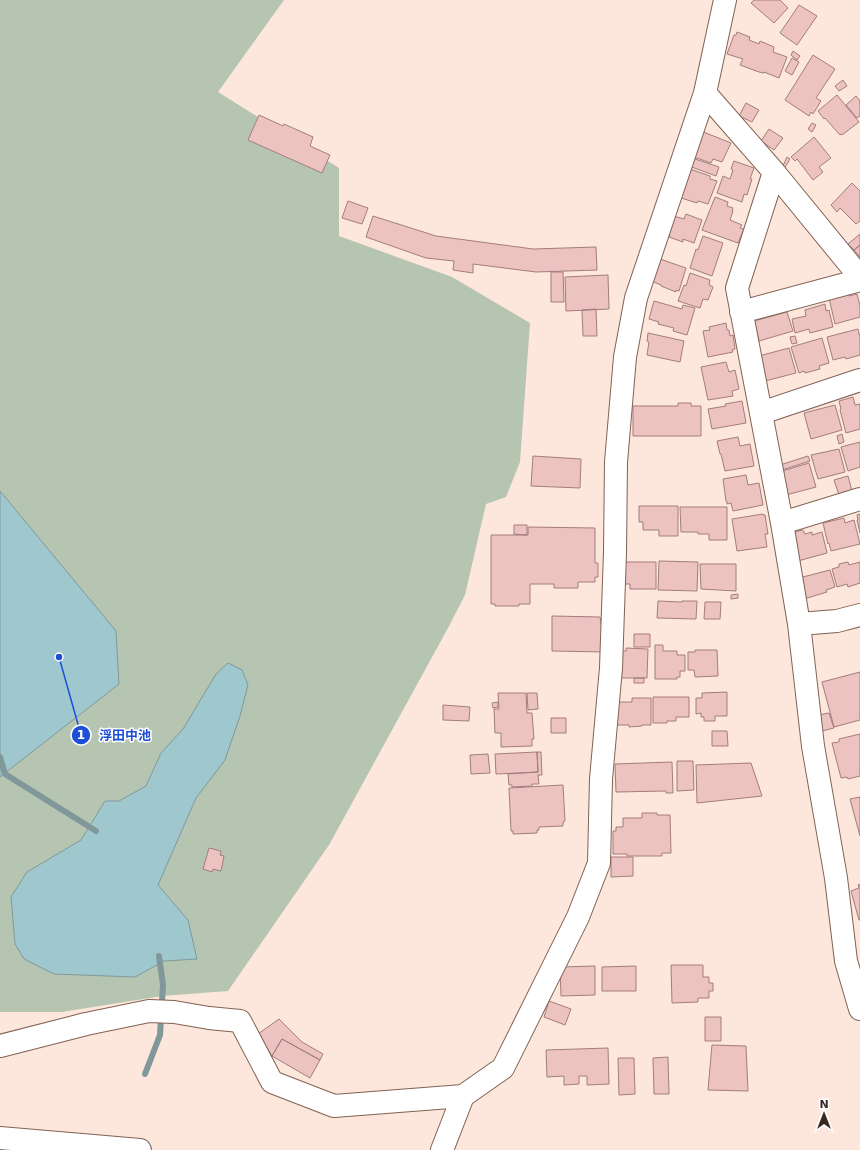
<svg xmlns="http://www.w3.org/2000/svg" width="860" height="1150" font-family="'DejaVu Sans','Noto Sans JP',sans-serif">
  <rect width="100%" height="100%" fill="#fde6db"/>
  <path fill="#b6c5b1" d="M0,0H284L218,92L339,168V236L452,277L530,323L520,462L506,497L486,504L465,595L448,628L329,845L228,991L162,996L62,1012H0Z"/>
  <path fill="#9fc8ce" stroke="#80989a" d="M0,491L116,631L119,684L0,777Z
    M228,663L242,670L248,685L240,716L225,760L196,798L158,885L188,920L197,959L164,961L135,977L54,974L24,959L15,944L11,897L27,872L81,840L105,801H119L146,786L161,753L183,729L216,674Z"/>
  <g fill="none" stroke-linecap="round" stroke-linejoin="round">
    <path stroke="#80989a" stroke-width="6" d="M0,757L5,774L96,831
      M145,1074L160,1035L163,985L159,956"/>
  </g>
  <path fill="#ecc3c1" stroke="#a37d7c" d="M754,0H780L788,8L774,23L751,3Z
    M799,5L817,16L797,45L780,33Z
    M737,32L750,37L749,40L759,44L760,41L774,47L773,52L787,57L779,78L764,72V73L759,72L740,65L743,59L727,54L734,35H736Z
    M793,51L800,56L797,60L791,55Z
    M813,55L835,69L816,98L821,101L813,114L811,112L809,116L785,100Z
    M792,58L799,62L792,75L785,71Z
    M843,80L847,86L839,91L835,86Z
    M837,95L859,122L842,135L841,134L840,135L825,118L824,119L818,111Z
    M856,96L860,101V116L857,118L846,105Z
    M746,103L759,110L752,122L739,116Z
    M259,115L283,126L284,124L313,137L310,146L330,155L322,173L248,140Z
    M812,123L816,125L812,132L808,129Z
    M769,129L783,138L774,150L761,141Z
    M701,131L731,143L722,162L713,159L711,163L691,156Z
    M814,137L831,158L819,167L823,172L813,180L797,159L795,161L791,157Z
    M787,157L790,159L784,169L782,168Z
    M692,158L719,167L716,176L689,166Z
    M734,161L754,168L750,179H752L747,195L744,194L742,202L717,193L723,176L730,179L733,170L731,169Z
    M687,168L710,176V179L717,181L708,204L698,201L697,203L678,197Z
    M852,183L860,191V221L856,224L840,208L837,212L831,205Z
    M715,197L728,202L727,206L733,208L732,211H733L730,220L742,225L740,228L744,229L738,243L702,230Z
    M348,201L368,208L362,224L342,218Z
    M686,214L702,220L694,243L683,239V242L669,237L670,235L664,233L670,215L684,219Z
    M373,216L436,236L533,249L596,247L597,270L536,272L473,264V273L453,270L454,261L426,258L366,237Z
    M860,234V245L854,250L848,244Z
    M703,236L723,243L712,276L690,268L696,249L698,250Z
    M860,245V257L854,250Z
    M657,258L686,268L679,291L676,290V292L661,286V285L649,280Z
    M551,272H563L564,302H551Z
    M690,273L710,280L709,285L713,287L708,300L703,299L700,308L678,301L684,285L686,286Z
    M608,275L609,309L566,311L565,277Z
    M848,293L849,296L857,294L860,306V317L835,324L829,298Z
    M654,301L682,309L683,305L695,308L687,335L673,331L674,328L658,324L659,322L649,319Z
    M825,304L826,311L829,310L833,327L810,333L809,329L795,333L792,319L806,316L805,310Z
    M596,309L597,336H583L582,310Z
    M787,312L793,331L759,341L754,321Z
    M726,323L727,330H729L730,336L733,335L735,349L732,350L733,352L708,357L703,331L710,330L709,327Z
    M858,329L860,337V355L846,359L845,357L833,360L827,337Z
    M648,333L684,341L680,362L647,355L649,342L647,341Z
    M795,336L797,343L792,344L790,337Z
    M822,338L829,363L819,366L820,369L805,373L804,371L799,373L791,347Z
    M789,348L796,373L765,381L759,356Z
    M726,362L729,372L735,370L739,389L732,391L733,396L708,400L701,367Z
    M853,397L855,405L860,404V429L846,433L840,410L841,409L839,401Z
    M742,401L746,423L712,429L708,409L726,406L725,404Z
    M678,403H691V406H701V436H633V406H678Z
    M835,405L842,430L811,439L804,413Z
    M842,434L844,442L839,444L837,436Z
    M738,437L740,446L750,444L754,466L725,471L721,454H720L717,441Z
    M860,442V467L848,471L841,447Z
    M839,449L845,472L818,479L811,455Z
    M533,456L581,459L580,488L531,486Z
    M808,456L810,461L782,470L780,465Z
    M809,463L816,487L786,495L779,472Z
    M746,475L748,485L759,483L763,505L733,511L731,503L727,504V501H726L723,479Z
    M848,476L852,491L839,495L834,480Z
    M639,506H678V536H659V530H643V522H639Z
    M680,507H727V540H709V534H698V532H681Z
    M763,514V515H765L768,534H765L767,547L737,551L732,519Z
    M860,514V533L857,520H858L857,515Z
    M844,518L845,523L854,520L860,544L831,551L829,543L828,544L823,523Z
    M514,525H527V535L514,534Z
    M528,527L595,528V563H598V577H595V582H578V588H554V584H530V604H519V606H495V604H491V535H528Z
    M803,530L805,534L812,532V535L822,532L827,553L798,561L789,533Z
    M659,561L698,562L697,591L658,590Z
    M625,562H656V589H630V584H617Z
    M848,562L849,565L860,562V583L848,587L847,584L837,587L832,569L839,567V564Z
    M700,564H736V591L701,589Z
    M830,570L835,587L826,590L827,592L804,599L799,578Z
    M738,594V598L731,599V595Z
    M658,601L682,602V601H697L696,619L657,618Z
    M705,602H721L720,619H704Z
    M552,616L600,617L606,652L552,651Z
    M634,634H650V647H634Z
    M655,645H663V651H677V655H685V671H680V677H677V679H655Z
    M626,648L648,649L647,678H620L621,651H626Z
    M695,650H717L718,676L695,677L694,670H688V652H695Z
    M860,672V720L834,727L822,682Z
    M634,678H644V683H634Z
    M727,692V716H715V721H704V717H701V713L696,714V698H702V693Z
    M498,693H526L527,713H532L534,739H532V746L501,747V733H495L494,709H499Z
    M527,693H537L538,709L528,710Z
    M653,697H689V717H676V721H667V723H653Z
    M632,698H651V725H642V726L629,727V725H617V702H632Z
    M498,702V707L493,708L492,703Z
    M443,705L470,707L469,721L443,720Z
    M829,713L834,728L822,731L818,715Z
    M551,718H566V733H551Z
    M712,731H727L728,746H712Z
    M860,734V776L848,779L847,777L841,778L832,743L839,742V739Z
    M537,752H541L542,775H538L539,784H532V786L512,787V785H509L508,774L538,772Z
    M537,752L538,772L496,774L495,754Z
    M488,754L490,773L471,774L470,755Z
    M677,761H693L694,790L677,791Z
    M672,762L673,793H666V791L616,792L615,764Z
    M751,763L762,796L697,803L696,765Z
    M563,785L565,821L563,822V826L539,827V830H537V833L513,834V831H511L509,788Z
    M860,797V836L850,799Z
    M642,813H657V815H670L671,853H662V856H627V854H613V831H616V827H623V818H642Z
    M209,848L221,851L220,855L224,856L221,871L213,869L212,872L203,869Z
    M611,857H633V876L611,877Z
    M860,884V920H859L851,891L859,888L858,885Z
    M671,965H703V977H709V983H713V991H709V998H698V1002L672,1003Z
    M595,966V995L561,996L560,967Z
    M636,966V991H602V967Z
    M549,1001L571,1009L565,1025L544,1017Z
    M705,1017H721V1041H705Z
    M279,1019L302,1042L323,1054L320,1060L282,1039L272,1056L258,1034Z
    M282,1039L320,1060L310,1078L272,1056Z
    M712,1045L746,1046L748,1091L708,1090Z
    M608,1048L609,1084L587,1085V1076H579V1084L564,1085V1076L547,1077L546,1050Z
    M668,1057L669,1094H654L653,1058Z
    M618,1058H634L635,1094L619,1095Z"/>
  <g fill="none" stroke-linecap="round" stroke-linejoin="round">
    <defs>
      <path id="minor" d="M705,93L774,172L860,277
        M774,172L737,288L782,523L799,624
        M741,312L860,280
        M761,413L860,380
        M782,523L860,499
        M860,615L837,621L799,624L813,746L836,878L846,961L860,1009
        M0,1046L86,1024L149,1011L174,1012L209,1018L240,1021L272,1082L334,1106L463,1096
        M442,1150L463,1096L503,1068L578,917L599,863L601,779L611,668L615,552L616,462L625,357L636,298L705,93L725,0"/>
      <path id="trunk" d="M0,1138L140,1150"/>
    </defs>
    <use href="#minor" stroke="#816252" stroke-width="24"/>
    <use href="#trunk" stroke="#816252" stroke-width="24"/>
    <use href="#minor" stroke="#fff" stroke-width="22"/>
    <use href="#trunk" stroke="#fff" stroke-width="22"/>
  </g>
  <path fill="none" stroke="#1d4ed8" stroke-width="1.5" d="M59 657L81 735"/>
  <g fill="#1d4ed8" stroke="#fff" stroke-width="1.5">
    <circle cx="59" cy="657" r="4"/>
    <circle cx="81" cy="735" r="10"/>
  </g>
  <g font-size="12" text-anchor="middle" font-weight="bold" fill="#fff">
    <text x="81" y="739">1</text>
  </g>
  <g font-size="13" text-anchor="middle" font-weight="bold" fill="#1d4ed8" stroke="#fff" stroke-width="3" stroke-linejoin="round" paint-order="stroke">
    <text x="125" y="740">浮田中池</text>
  </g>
  <g transform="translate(824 1114)" stroke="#ffffff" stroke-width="3" paint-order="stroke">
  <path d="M0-3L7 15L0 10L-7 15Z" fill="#362821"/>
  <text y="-6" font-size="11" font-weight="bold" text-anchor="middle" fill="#362821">N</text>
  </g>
</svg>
